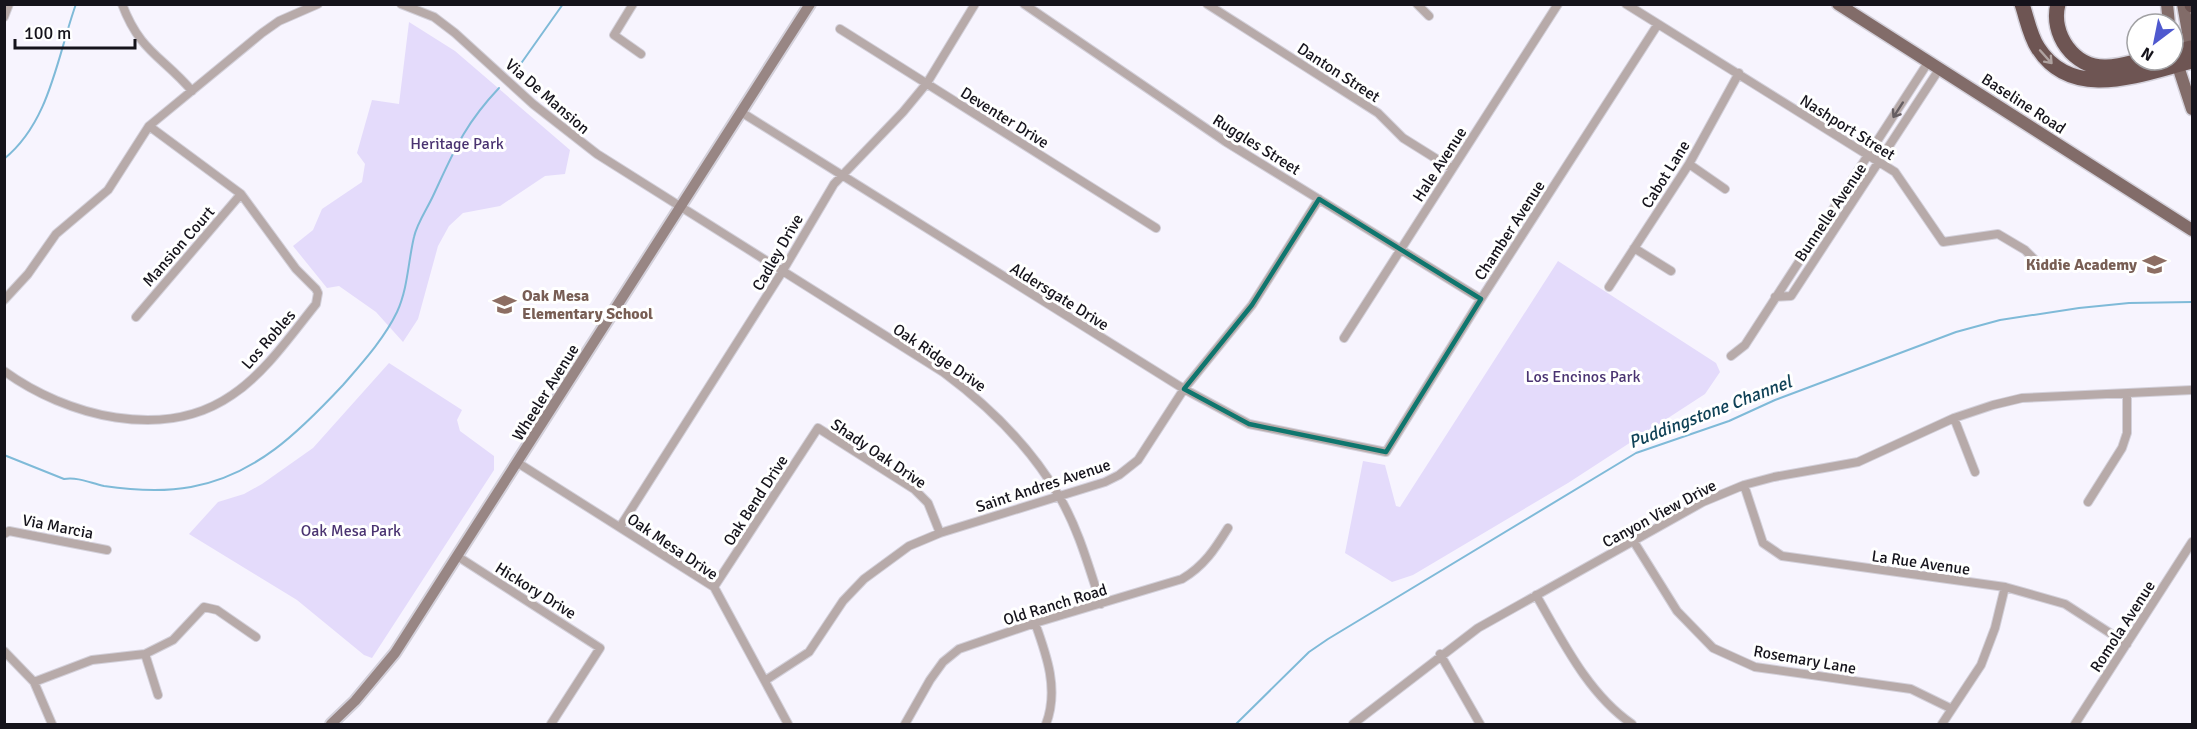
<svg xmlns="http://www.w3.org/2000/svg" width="2197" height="729" font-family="Signika,sans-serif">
  <rect width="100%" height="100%" fill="#f7f4fe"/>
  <path fill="#e4dbfb" d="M409,22L455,51L570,150L565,174L545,176L500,206L463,213L449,226L438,246L418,319L403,342L376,312L339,286L327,288L293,246L313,230L322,209L362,182L365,164L357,153L372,100L399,104Z
    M1558,261L1716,363L1720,372L1705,394L1568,483L1413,575L1392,582L1345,553L1363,461L1385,465L1396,506L1400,507Z
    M389,363L462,410L457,420L460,431L494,456V470L372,658L364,655L297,600L189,534L218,502L244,494L262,484L313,448Z"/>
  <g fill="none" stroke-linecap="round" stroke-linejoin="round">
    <path stroke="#7fbad8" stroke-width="2" d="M515,72L563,4
      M4,159C50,122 57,57 76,4
      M4,455L64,479C79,477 90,483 104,486C131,490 164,492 191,487C256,475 299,432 343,385C362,363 384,339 397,312C408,288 408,262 414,237C417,223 427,209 433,196C454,151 464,125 499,88
      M1236,724L1309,652L1328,639L1636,453L1729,421L1775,400L1956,332L2000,320L2079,308L2129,303L2192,302"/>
    <defs>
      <path id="street" d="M122,4C140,52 162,56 192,91
        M401,4L434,17L455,33L533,104L597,154L943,372C989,406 1030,446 1059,496C1079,530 1089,568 1101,604
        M633,4L614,35L641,54
        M1024,4L1226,142L1481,299
        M1207,4L1378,113L1403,138L1451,168
        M1417,4L1429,16
        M1626,4L1895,172L1943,242L1998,234L2025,250L2037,262
        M4,17L9,4
        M840,29L1156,228
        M741,112L1184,389L1249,424L1386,452L1481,299L1658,24
        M1689,164L1725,189
        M1634,248L1671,271
        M1609,287L1689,164L1739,73
        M1775,297L1791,296L1940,68
        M4,300L28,274L56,234L108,190L149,126L262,33L279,21L318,4
        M136,317L241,194
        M1344,338L1558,4
        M1731,356L1745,345L1929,61
        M4,371C66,416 164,442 232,395C265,373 291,335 316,304L318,293L316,289L296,269L241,194L149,126
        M1954,418L1975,472
        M518,463L714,587L788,724
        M1744,485L1763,543L1782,556L2005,587L2065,604L2127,644
        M2088,502L2122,448L2127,433V395
        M620,527L782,272L834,184L903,112L927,83L975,4
        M4,534L9,531L107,550
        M1634,542L1677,611L1713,648L1755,667L1911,689L1952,709
        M457,556L600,648L551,724
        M714,587L818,428L914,489L928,503L940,533
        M1536,595C1562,640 1588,694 1632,724
        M1035,623C1047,656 1059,690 1046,724
        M4,651L34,682L52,724
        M145,654L158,695
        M1440,654L1480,724
        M766,680L809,652L843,601L864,579L909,546L940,533L1105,482L1119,475L1138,460L1184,389L1252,305L1319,199
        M34,682L92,660L145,654L173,640L204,607L217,610L256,637
        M905,724L930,680L943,662L959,649L1035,623L1182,579C1204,566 1215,549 1228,528
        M1353,724L1478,628L1703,502L1744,485L1774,477L1858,462L1954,418L1993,405L2022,398L2192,390
        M1942,724L1981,665L1995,628L2005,587
        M2075,724L2192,542"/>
      <path id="secondary" d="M331,724L355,701L395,653L810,4"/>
      <path id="primary" d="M1838,4L2192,230
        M2167,4L2169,24
        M2183,4L2192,55
        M2175,57L2192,109"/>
      <path id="highway" d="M2022,4C2027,19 2030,36 2038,48C2073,103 2143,73 2192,61
        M2058,4C2050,34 2074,68 2106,67C2118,67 2131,63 2143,60
        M2192,4V5
        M2173,53L2191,48"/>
    </defs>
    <use href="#street" stroke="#d3d0da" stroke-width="10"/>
    <use href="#secondary" stroke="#d3d0da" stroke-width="14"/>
    <use href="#primary" stroke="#d3d0da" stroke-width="15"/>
    <use href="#highway" stroke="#d3d0da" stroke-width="18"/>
    <use href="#street" stroke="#b7aaa9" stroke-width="8"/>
    <use href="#secondary" stroke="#988684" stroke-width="10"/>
    <use href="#primary" stroke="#826c69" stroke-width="12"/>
    <use href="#highway" stroke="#6e5553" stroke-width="15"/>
  </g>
  <defs><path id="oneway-shaft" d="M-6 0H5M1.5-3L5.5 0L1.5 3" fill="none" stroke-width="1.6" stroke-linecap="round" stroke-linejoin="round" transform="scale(1.5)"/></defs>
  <use stroke="#afa2a0" href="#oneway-shaft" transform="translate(2046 57) rotate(48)"/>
  <use stroke="#665e62" href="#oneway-shaft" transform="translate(1898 110) rotate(123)"/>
  <path fill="none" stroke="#0f766e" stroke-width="4.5" stroke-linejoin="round" d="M1319,199L1481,299L1386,452L1249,424L1184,389L1252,305Z"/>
  <defs>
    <symbol id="school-bare" viewBox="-9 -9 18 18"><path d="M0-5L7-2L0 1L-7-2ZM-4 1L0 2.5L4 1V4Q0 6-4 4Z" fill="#8d6e63" stroke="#fff" stroke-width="2.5" paint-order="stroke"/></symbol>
  </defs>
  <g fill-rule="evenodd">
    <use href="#school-bare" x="2138" y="248" width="33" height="33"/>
    <use href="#school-bare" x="488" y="288" width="33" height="33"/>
  </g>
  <g text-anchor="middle" stroke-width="6" stroke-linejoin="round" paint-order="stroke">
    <g font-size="16" fill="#15131b" stroke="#fff">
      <text transform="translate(1339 72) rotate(33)" y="6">Danton Street</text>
      <text transform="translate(548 96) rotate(41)" y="6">Via De Mansion</text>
      <text transform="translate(2024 103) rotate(33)" y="6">Baseline Road</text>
      <text transform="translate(1005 117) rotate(32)" y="6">Deventer Drive</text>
      <text transform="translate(1848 127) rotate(32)" y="6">Nashport Street</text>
      <text transform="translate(1257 144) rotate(32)" y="6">Ruggles Street</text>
      <text transform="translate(1439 164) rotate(-57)" y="6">Hale Avenue</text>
      <text transform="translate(1665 174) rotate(-58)" y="6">Cabot Lane</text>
      <text transform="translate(1830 212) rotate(-56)" y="6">Bunnelle Avenue</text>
      <text transform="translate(1509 230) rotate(-57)" y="6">Chamber Avenue</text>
      <text transform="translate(178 246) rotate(-49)" y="6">Mansion Court</text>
      <text transform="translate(777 252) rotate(-60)" y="6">Cadley Drive</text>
      <text transform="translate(1060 296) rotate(32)" y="6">Aldersgate Drive</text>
      <text transform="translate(268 339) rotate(-49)" y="6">Los Robles</text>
      <text transform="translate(940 357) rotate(34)" y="6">Oak Ridge Drive</text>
      <text transform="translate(545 392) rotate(-58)" y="6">Wheeler Avenue</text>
      <text transform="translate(879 453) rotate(34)" y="6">Shady Oak Drive</text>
      <text transform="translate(1043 485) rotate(-18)" y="6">Saint Andres Avenue</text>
      <text transform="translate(755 500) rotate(-57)" y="6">Oak Bend Drive</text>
      <text transform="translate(1659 513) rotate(-28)" y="6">Canyon View Drive</text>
      <text transform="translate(58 526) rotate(11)" y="6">Via Marcia</text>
      <text transform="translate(673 546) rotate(34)" y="6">Oak Mesa Drive</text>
      <text transform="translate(1921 562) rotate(8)" y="6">La Rue Avenue</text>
      <text transform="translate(536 590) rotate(32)" y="6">Hickory Drive</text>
      <text transform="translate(1055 604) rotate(-17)" y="6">Old Ranch Road</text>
      <text transform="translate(2122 626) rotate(-57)" y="6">Romola Avenue</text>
      <text transform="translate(1805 659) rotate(10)" y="6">Rosemary Lane</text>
    </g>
    <g font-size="16" fill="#4a3371" stroke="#fff">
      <text x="457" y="149">Heritage Park</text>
      <text x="1583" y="382">Los Encinos Park</text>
      <text x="351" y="536">Oak Mesa Park</text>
    </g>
    <g font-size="16" font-weight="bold" fill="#785e54" stroke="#fff" text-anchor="end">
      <text x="2137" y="270">Kiddie Academy</text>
      <text x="522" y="301" text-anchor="start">Oak Mesa<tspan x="522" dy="18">Elementary School</tspan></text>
    </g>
    <g font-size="18" font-style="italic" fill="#104257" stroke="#fff">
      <text transform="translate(1710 412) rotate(-21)" y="6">Puddingstone Channel</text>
    </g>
  </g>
  <rect width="2197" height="729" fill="none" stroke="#15131b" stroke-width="12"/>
  <g transform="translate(2155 42) rotate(212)"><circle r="28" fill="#ffffff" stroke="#a1a1a4" stroke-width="1.5"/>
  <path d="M0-4.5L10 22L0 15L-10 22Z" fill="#4f59cf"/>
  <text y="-9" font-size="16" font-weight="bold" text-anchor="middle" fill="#15131b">N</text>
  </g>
  <path d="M15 39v9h120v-9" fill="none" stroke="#15131b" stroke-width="3"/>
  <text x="24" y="39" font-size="18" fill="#15131b" stroke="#ffffff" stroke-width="4.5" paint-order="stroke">100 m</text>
</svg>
